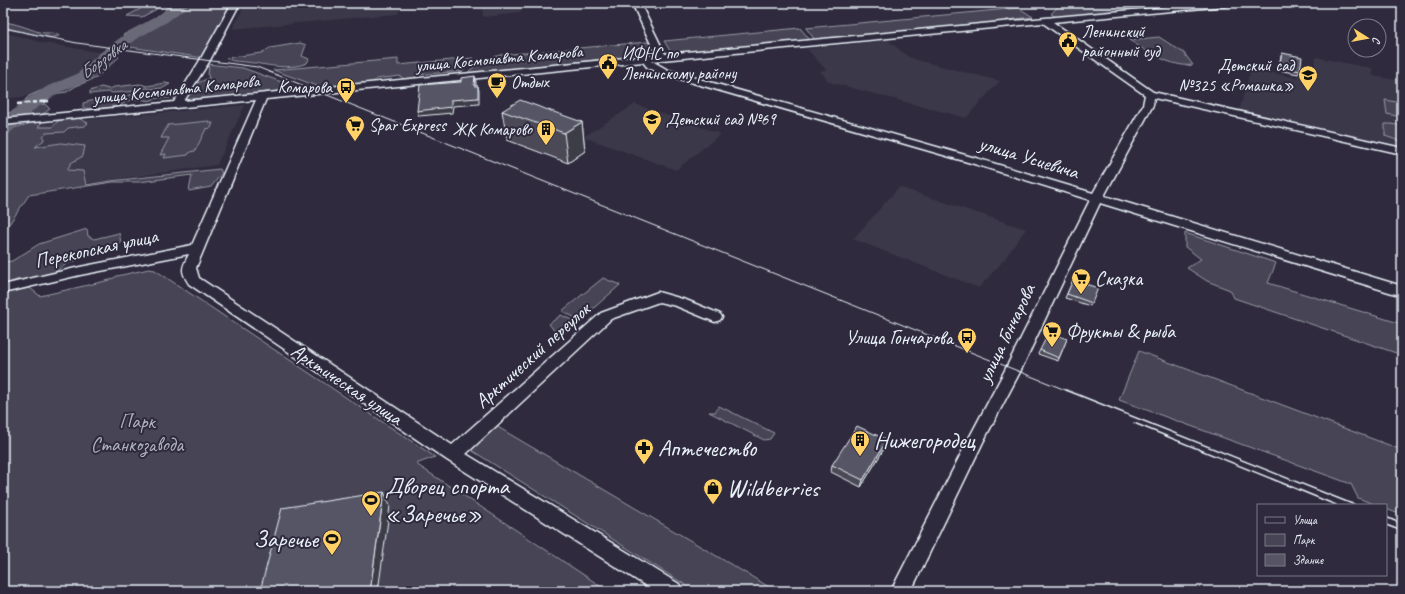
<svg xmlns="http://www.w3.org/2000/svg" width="1405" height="594" font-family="Caveat,sans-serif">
  <rect width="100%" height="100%" fill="#2f2a3d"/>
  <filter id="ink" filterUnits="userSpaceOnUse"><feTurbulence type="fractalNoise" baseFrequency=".025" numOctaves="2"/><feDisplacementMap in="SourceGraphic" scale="8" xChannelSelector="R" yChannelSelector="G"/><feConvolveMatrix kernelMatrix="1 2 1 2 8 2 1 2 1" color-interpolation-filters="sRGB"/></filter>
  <g filter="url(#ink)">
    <path fill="#3b3749" d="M246,3H402L399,12L397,14L232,29Z
      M482,3H520L521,13L483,17Z
      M3,32L44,43L103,53L85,72L75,78L50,87L39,95L3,99Z
      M888,40L907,56L917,60L1000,81L966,118L829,82L820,71L826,70L807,49Z
      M1316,57L1365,67V66L1372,68L1373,76L1402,81V149L1239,111L1251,68L1297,78L1298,75L1312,78Z
      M635,104L721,134L676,170L583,137Z
      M245,105L217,165L3,195V156L28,125Z
      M899,187L1026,229L1004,260L979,288L853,239Z"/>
    <path fill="#464455" stroke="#979aa6" d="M151,3L166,4L142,17L127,16Z
      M170,3H178L173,6L174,9L151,21L152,22L124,37L123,35C132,30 140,26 149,22C155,18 159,14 165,11L166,8L170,7Z
      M190,3H235L204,58L123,46L167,19Z
      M1071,3H1200L1056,17L1051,14L1060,4Z
      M1019,8L1033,17L1006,20L1007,21L815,40L806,28Z
      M3,22C15,23 27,28 39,32C45,34 51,32 58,34L59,36L50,38L3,27Z
      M800,28L810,40L672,54L664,41Z
      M1159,37L1184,53L1193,65C1172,68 1146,51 1129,40Z
      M647,42L651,43L655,53L654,54L468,73L469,71L482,61L500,55Z
      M300,43L306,45L302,56L309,59L307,63C286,71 267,64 245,62C238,61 232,62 226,58L261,53L270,48Z
      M115,55L119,57L96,78L76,86L67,92L52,94L39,99L25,100L29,96L40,91H56L62,87L88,77L107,58Z
      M473,58L472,62L463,71L417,75L415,78L404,79L400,76L376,79L374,82L320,87L273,70L398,59V65Z
      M207,64L243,68L301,89L187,100L185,96L193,85L209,78L208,75L209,67L205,66Z
      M165,83L170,84L163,88L151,89L147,88L138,91L113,93L108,92L90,94V91L101,87L109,89L114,87L140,84L147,86Z
      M182,90L180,95L169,98H158L148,101L141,99L127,101L120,106L95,109L83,108V103L102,98L120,100L129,95L138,94L142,97Z
      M1385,100L1402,103V117L1387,114Z
      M45,104L50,109C38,120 20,119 4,120L5,115L17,109Z
      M76,117L88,123L85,126L68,128L64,132L46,133L43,136L44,140L35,147L61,143L85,146L83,156L71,163L67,170L83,171L86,185L110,181L220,169L222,173L211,187L189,191L192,175L139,182H113L29,195L3,233V130C17,129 27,122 42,122L38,127H53C57,118 67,119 76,117Z
      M209,121V123H213L211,128L206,129L195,151L190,152L188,155L164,158L166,154L160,155L169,138H161L168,125Z
      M1385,124H1391L1402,126V142L1385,136Z
      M87,229L88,236L94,239L119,233L121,242L114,245L92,247L75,261L68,263L49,276L27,281L19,279L3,285V262L12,261L39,244Z
      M1185,233L1276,263L1268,283L1402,324V355L1234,298L1230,290L1207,281L1187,268L1201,259L1185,247Z
      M149,269L155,270L435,457L416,464L608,591H3V293L30,288L40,296L110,280L117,276Z
      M603,278L620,285L580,320L562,311Z
      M561,315L576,322L559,337L549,324Z
      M1139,351L1402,450V515L1386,509V505H1376L1358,498L1351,484L1119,400Z
      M719,406L774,433L770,439L764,440L709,412H715Z
      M492,426H496L776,591H695L471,450L478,444L476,438Z"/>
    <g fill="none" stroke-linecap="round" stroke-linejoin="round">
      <path fill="#696978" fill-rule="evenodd" d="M176,3H192L167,22L138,38L111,58L89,80L60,92L34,110L9,134L3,135V121L22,102L48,86L77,74L101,52L128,32L157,16Z"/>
      <defs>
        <path id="minor" d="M232,3H240L209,62L184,101L656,55L632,3H640L665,54L1045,18L1209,3H1240L1236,5L1053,22L1153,92L1402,148V154L1154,98L1153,105L1104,196L1402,286V296L1100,203L1020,372L983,442L911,591H891L967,442L1004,372L1090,200L971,163L662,74L647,67L643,62L266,99L196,268L199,278L452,445L601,313L658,292L686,300L720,314L722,317L720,320L715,322L676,306L659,302L611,319L466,454L679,584L682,591H654L447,460L189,284C180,270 182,268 189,254L80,275L3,293V285L80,267L192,245L256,100L3,125V119L174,102L199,62ZM1043,23L1145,95L1143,105L1093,193L979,159L668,70L652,61Z"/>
      </defs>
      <use href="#minor" stroke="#e8f1f8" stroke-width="3"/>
      <use href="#minor" fill="#2f2a3d" fill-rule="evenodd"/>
      <path stroke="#e8f1f8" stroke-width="1" d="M3,28L77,43L257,67L1068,391"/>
      <path stroke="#e8f1f8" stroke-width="1.5" d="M1066,390L1355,505
        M1134,423L1336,505
        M1386,517L1402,524
        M1386,525L1402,531"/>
      <path stroke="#e8f1f8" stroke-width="2" stroke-dasharray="4 2" stroke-linecap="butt" d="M43,102L49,101"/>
      <path stroke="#e8f1f8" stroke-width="2.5" stroke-dasharray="5 2.5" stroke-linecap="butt" d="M17,104L49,101"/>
    </g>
    <path fill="#4b4957" stroke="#e8f1f8" d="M652,3H669V7L654,9Z
      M1282,53L1300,71L1298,74L1278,70L1281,56Z
      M502,111L582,122L585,151L568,163L507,140Z
      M1073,280L1092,303L1090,306L1065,298Z
      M1067,339L1058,361L1038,354L1040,350Z
      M885,447L861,487L831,472L832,465Z"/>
    <path fill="#3d3c47" stroke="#e8f1f8" d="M654,3H669V7L654,9Z
      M475,76L476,82V92L474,86Z
      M478,86L479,91V104L453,106L452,113L419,116L417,111L451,100Z
      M582,122L585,151L568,163L564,133Z
      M887,440L885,447L861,487L863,480Z
      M384,492L390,506L378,591H370Z"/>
    <path fill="#575565" stroke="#e8f1f8" d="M1282,53L1302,57L1300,71L1279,67Z
      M475,76L474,86H478V98L451,100V107L417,111L420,85L461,82V78Z
      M520,100L582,122L564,133L502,111Z
      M1073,280L1098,288L1092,303L1067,294Z
      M1049,332L1067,339L1059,358L1040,350Z
      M857,426L887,440L863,480L832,465Z
      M384,492L370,591H260L282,508Z"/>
  </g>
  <defs>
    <symbol id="civic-pin" viewBox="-11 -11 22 30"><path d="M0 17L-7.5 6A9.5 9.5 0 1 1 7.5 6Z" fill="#ffd166" stroke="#2f2a3d"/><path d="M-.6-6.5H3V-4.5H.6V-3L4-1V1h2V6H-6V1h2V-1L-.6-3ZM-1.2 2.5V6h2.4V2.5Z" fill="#111"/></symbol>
    <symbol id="school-pin" viewBox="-11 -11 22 30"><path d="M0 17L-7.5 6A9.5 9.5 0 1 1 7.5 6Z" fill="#ffd166" stroke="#2f2a3d"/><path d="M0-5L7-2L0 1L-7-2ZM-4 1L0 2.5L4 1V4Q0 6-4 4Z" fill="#111"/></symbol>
    <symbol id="cafe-pin" viewBox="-11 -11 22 30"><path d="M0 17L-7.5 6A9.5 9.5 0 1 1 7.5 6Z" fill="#ffd166" stroke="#2f2a3d"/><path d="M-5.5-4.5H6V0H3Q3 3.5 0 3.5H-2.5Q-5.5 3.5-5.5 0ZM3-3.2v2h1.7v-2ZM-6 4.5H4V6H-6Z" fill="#111"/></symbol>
    <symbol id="bus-pin" viewBox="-11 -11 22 30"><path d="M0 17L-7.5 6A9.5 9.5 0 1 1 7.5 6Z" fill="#ffd166" stroke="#2f2a3d"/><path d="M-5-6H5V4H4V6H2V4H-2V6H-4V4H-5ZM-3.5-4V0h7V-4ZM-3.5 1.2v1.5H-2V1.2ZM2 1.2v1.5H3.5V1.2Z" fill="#111"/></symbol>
    <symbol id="supermarket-pin" viewBox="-11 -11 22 30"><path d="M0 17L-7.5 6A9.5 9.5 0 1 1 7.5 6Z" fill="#ffd166" stroke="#2f2a3d"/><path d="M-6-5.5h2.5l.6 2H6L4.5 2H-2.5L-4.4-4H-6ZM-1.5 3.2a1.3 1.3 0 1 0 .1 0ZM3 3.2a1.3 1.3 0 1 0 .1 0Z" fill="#111"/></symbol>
    <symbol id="building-pin" viewBox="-11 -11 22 30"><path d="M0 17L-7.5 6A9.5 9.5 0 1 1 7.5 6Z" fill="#ffd166" stroke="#2f2a3d"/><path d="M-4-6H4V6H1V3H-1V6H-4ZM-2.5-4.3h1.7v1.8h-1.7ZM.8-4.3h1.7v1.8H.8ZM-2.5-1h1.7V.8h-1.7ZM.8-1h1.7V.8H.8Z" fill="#111"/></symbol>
    <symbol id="pharmacy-pin" viewBox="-11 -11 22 30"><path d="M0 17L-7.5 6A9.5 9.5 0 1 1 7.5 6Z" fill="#ffd166" stroke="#2f2a3d"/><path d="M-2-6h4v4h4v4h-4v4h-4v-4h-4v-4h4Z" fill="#111"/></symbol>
    <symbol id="shop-pin" viewBox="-11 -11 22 30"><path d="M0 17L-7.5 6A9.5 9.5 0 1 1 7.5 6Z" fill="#ffd166" stroke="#2f2a3d"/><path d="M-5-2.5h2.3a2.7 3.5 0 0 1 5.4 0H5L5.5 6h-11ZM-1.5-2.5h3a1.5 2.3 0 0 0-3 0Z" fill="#111"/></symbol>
    <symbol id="stadium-pin" viewBox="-11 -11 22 30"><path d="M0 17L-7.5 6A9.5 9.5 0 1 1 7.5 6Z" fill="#ffd166" stroke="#2f2a3d"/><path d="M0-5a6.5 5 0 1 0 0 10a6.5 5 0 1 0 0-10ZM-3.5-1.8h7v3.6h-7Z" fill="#111"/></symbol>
  </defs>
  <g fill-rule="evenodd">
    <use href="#civic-pin" x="1057" y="30" width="22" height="30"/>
    <use href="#civic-pin" x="597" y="52" width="22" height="30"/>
    <use href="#school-pin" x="1297" y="64" width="22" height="30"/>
    <use href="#cafe-pin" x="486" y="71" width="22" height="30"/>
    <use href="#bus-pin" x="335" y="76" width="22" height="30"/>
    <use href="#school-pin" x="641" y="108" width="22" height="30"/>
    <use href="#supermarket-pin" x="344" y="114" width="22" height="30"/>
    <use href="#building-pin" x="535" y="118" width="22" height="30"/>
    <use href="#supermarket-pin" x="1070" y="267" width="22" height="30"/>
    <use href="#supermarket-pin" x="1041" y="320" width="22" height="30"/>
    <use href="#bus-pin" x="956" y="326" width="22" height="30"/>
    <use href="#building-pin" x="849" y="429" width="22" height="30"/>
    <use href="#pharmacy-pin" x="633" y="437" width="22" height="30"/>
    <use href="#shop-pin" x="702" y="477" width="22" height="30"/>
    <use href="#stadium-pin" x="360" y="489" width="22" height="30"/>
    <use href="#stadium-pin" x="321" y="528" width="22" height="30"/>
  </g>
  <g text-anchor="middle" stroke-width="4" stroke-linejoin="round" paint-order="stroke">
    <g font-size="17" fill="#e8f1f8" stroke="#2f2a3d" text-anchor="start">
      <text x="1082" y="37">Ленинский<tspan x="1082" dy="20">районный суд</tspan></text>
      <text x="622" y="59">ИФНС по<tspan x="622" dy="20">Ленинскому району</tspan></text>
      <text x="1294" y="71" text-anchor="end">Детский сад<tspan x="1294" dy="20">№325 «Ромашка»</tspan></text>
      <text x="511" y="88">Отдых</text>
      <text x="332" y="93" text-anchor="end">Комарова</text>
      <text x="666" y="125">Детский сад №69</text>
      <text x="369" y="131">Spar Express</text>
      <text x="532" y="135" text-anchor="end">ЖК Комарово</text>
    </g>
    <g font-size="17" fill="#e8f1f8" stroke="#2f2a3d">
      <text transform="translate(499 58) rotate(-5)" y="6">улица Космонавта Комарова</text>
      <text transform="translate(176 89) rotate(-6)" y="6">улица Космонавта Комарова</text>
    </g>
    <g font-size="18" font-style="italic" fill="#afb4be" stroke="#2f2a3d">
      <text transform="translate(103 59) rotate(-37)" y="6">Борзовка</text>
    </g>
    <g font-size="20" fill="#e8f1f8" stroke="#2f2a3d">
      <text transform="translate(1029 157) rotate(17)" y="7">улица Усиевича</text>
      <text transform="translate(96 248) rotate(-12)" y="7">Перекопская улица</text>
      <text transform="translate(1006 333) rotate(-64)" y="7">улица Гончарова</text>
      <text transform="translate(532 355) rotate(-42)" y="7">Арктический переулок</text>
      <text transform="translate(347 384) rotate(34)" y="7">Арктическая улица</text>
    </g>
    <g font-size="20" fill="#e8f1f8" stroke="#2f2a3d" text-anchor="start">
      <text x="1095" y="285">Сказка</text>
      <text x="1066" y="338">Фрукты &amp; рыба</text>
      <text x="953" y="344" text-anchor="end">Улица Гончарова</text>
    </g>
    <g font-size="20" fill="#afb4bf" stroke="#2f2a3d">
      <text x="137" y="428">Парк<tspan x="137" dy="23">Станкозавода</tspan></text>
    </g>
    <g font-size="24" fill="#e8f1f8" stroke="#2f2a3d" text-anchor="start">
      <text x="874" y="448">Нижегородец</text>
      <text x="658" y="456">Аптечество</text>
      <text x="385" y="494">Дворец спорта<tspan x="385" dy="28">«Заречье»</tspan></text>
      <text x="727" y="496">Wildberries</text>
      <text x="318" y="547" text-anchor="end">Заречье</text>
    </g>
  </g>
  <rect width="1405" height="594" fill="none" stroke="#2f2a3d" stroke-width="16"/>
  <rect x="8" y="8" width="1389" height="578" fill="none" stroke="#e8f1f8" stroke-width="1.5" filter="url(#ink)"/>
  <rect x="1257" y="504" width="130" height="72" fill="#2f2a3d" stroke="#797a88"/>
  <rect x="1265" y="517" width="20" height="6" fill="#2f2a3d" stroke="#797a88"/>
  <text x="1293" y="524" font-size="12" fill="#e8f1f8">Улица</text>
  <rect x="1265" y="534" width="20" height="12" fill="#464455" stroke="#797a88"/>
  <text x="1293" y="544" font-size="12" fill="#e8f1f8">Парк</text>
  <rect x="1265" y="554" width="20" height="12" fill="#575565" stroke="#797a88"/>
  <text x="1293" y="564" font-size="12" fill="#e8f1f8">Здание</text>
  <g transform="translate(1367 38) rotate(101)"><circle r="19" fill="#2f2a3d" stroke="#797a88"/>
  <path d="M0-3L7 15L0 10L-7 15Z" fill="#ffd166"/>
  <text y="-6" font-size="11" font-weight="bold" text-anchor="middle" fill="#e8f1f8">С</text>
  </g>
</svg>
